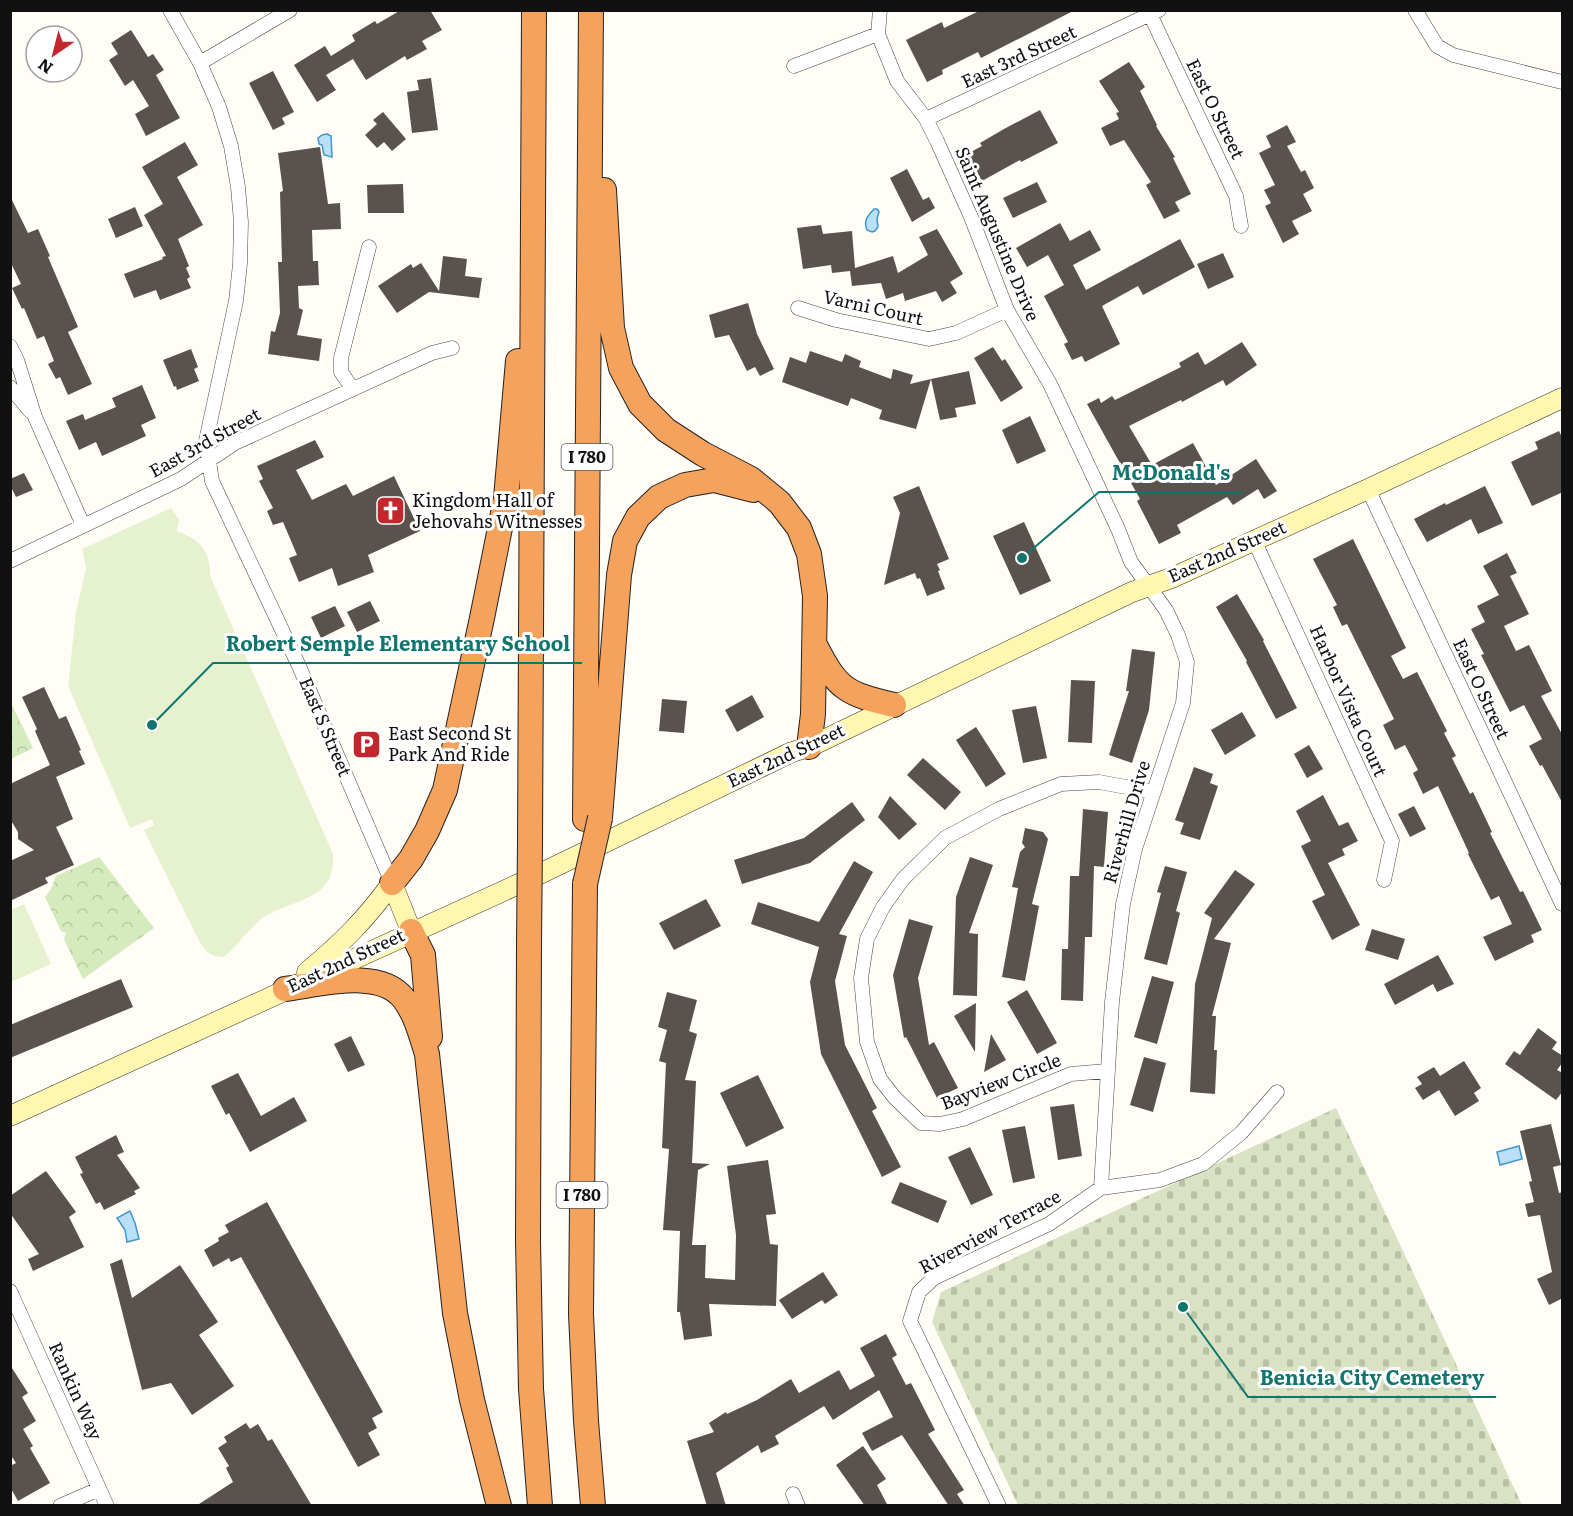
<svg xmlns="http://www.w3.org/2000/svg" width="1573" height="1516" font-family="Literata,serif">
  <defs>
    <pattern id="cemetery-stones" width="16" height="16" patternUnits="userSpaceOnUse" patternTransform="scale(1.5)"><rect width="16" height="16" fill="#d9e3c4"/><path d="M2 7V4a2 2 0 0 1 4 0v3zM10 15v-3a2 2 0 0 1 4 0v3z" fill="#b9c2a7"/></pattern>
    <pattern id="park-crowns" width="20" height="18" patternUnits="userSpaceOnUse" patternTransform="scale(1.5)"><rect width="20" height="18" fill="#d5ebbd"/><path d="M2 6a3 3 0 1 1 6 0M12 15a3 3 0 1 1 6 0" fill="none" stroke="#b6c8a1"/></pattern>
  </defs>
  <rect width="100%" height="100%" fill="#fffdf5"/>
  <path fill="url(#cemetery-stones)" d="M1336,1108L1522,1505H1018L932,1322L941,1292Z"/>
  <path fill="url(#park-crowns)" d="M12,705L33,748L11,759L10,706Z
    M99,857L154,928L83,979L64,939L66,933L61,931L45,897L51,889L56,876Z"/>
  <path fill="#e6f2cf" d="M171,508L179,520L177,531C203,541 209,550 211,578L333,854C336,901 294,898 264,917C250,926 238,946 224,957C212,957 207,953 200,943L144,830L154,825L152,819L130,828L68,686L76,612L86,568L82,549Z
    M24,904L51,964L11,982V910Z"/>
  <path fill="#b9e0f7" stroke="#3f96cf" stroke-width="1.5" d="M327,134L331,136L332,157L324,155L322,145L319,144L318,138L322,135Z
    M874,209H877L879,212L877,219L878,227L875,231L872,232L867,230C863,220 868,216 874,209Z
    M1519,1146L1522,1159L1500,1165L1497,1152Z
    M130,1211L135,1223L139,1239L127,1242L125,1230L117,1218Z"/>
  <path fill="#5a524d" d="M401,10H430L442,30L422,41L427,49L407,60L405,56L366,80L353,59L326,75L336,90L317,102L294,65L325,46L331,56L355,41L352,35L375,21L377,24Z
    M981,10H1075L981,58L978,52L942,70L943,74L927,82L906,40L942,22L944,28Z
    M131,30L148,57L153,54L164,70L156,75L180,118L146,136L135,114L149,106L133,80L125,86L109,60L118,54L111,43Z
    M1129,62L1145,87L1140,91L1157,125L1156,126L1175,157L1173,158L1191,194L1175,202L1180,211L1164,219L1146,185L1151,182L1124,140L1110,146L1101,128L1119,119L1116,113L1119,112L1099,81Z
    M273,71L294,112L282,118L285,124L273,130L249,83Z
    M431,78L438,130L412,133L407,92L419,90L417,80Z
    M1040,110L1058,143L1021,162L1020,160L982,181L967,154L982,146L980,143L1004,129Z
    M383,112L406,139L392,151L384,142L377,148L365,135L377,124L373,120Z
    M1287,125L1296,142L1287,146L1301,172L1305,170L1314,188L1303,194L1312,211L1292,221L1299,234L1283,243L1265,206L1271,203L1264,190L1275,185L1259,153L1271,147L1266,136Z
    M185,142L198,165L177,177L203,225L178,239L189,266L186,268L190,277L187,279L191,288L160,300L156,290L134,298L124,274L163,259L162,257L166,256L144,215L163,204L142,167Z
    M320,147L328,204L340,203L341,229L312,230L313,261H318L319,285L298,286L299,308L303,310L297,335L322,339L319,361L268,354L271,331L275,332L280,313L278,262H282L280,192L283,191L278,153Z
    M907,169L923,200L929,197L935,208L912,222L890,178Z
    M1037,182L1047,202L1013,218L1003,198Z
    M403,184L404,213H368L367,185Z
    M10,196L28,233L38,229L50,256L48,257L78,327L68,332L92,384L68,395L60,377L56,379L48,364L54,361L44,336L37,339L24,308L22,309L12,288L21,284L10,261Z
    M135,207L143,226L116,238L108,219Z
    M1060,223L1070,241L1090,230L1101,250L1073,265L1086,290L1180,239L1195,267L1143,295L1138,286L1102,306L1120,344L1085,362L1082,356L1072,360L1064,344L1068,342L1044,296L1064,285L1048,255L1027,267L1016,248Z
    M821,225L823,234L852,231L855,268L893,256L898,273L928,255L919,237L937,229L963,274L950,282L957,293L942,302L936,291L905,301L903,293L886,299L881,283L852,286L850,271L832,273L831,265L803,269L797,228Z
    M1223,253L1234,277L1208,289L1197,264Z
    M443,256L467,259L465,276L482,278L479,298L429,292L397,313L378,286L411,264L413,268L421,263L439,291Z
    M748,303L757,334L774,369L760,376L755,367L747,371L729,335L715,338L709,315Z
    M1242,342L1257,365L1226,386L1223,380L1182,402L1181,400L1129,426L1152,465L1193,443L1216,485L1256,459L1277,491L1264,499L1258,489L1233,505L1227,497L1177,525L1181,533L1159,544L1137,501L1140,499L1087,404L1099,398L1101,403L1112,396L1115,400L1181,367L1179,363L1198,352L1205,365Z
    M993,347L1002,361L1005,359L1023,388L1001,402L974,358Z
    M191,349L198,367L194,369L199,381L177,390L176,386L174,387L163,360Z
    M810,351L842,362L845,354L861,361L859,367L891,379L893,369L913,375L910,384L931,379L916,429L879,419L882,410L851,398L848,406L782,382L790,357L806,363Z
    M969,371L976,404L955,408L957,417L940,420L931,379Z
    M142,385L156,418L141,425L146,436L102,456L96,442L79,450L66,421L83,414L85,420L116,407L112,398Z
    M1030,416L1046,451L1017,464L1002,430Z
    M1559,431L1563,439V492L1532,506L1511,462L1538,449L1535,442Z
    M315,440L324,457L296,470L312,500L346,484L353,496L394,476L420,531L368,555L374,572L338,586L332,568L299,582L289,558L297,555L283,522L273,525L267,511L273,508L259,481L263,479L257,466Z
    M24,473L33,490L16,497L10,485V479Z
    M919,486L949,559L937,564L940,570L938,571L945,589L927,596L920,578L917,579L915,573L884,585L900,513L893,497Z
    M1485,486L1503,523L1478,534L1471,519L1427,542L1414,519L1445,503L1446,505Z
    M1024,522L1051,581L1020,595L993,536Z
    M1353,539L1406,648L1391,656L1403,679L1417,672L1447,731L1444,733L1456,756L1452,758L1470,794L1473,792L1492,832L1490,833L1520,892L1523,891L1542,930L1531,935L1534,942L1495,961L1483,937L1512,924L1499,896L1491,900L1468,854L1469,853L1438,786L1423,794L1413,773L1418,770L1405,745L1395,750L1383,725L1394,719L1347,624L1342,626L1333,607L1337,605L1313,559Z
    M1507,553L1517,573L1510,576L1529,614L1504,626L1516,651L1529,645L1552,691L1541,696L1563,736V804L1542,765L1540,766L1529,746L1542,739L1524,705L1510,712L1481,655L1484,654L1471,629L1485,622L1477,606L1499,595L1483,566Z
    M1237,594L1264,640L1263,641L1297,708L1276,719L1246,662L1247,661L1216,607Z
    M370,601L380,621L357,632L347,612Z
    M335,606L345,626L321,638L311,617Z
    M1132,649L1155,652L1149,710L1132,763L1109,755L1129,691H1126Z
    M1071,680L1095,681L1092,743L1068,742Z
    M44,687L59,719L66,716L81,750L79,751L85,764L56,777L73,819L56,827L74,865L45,878L48,883L10,901V861L34,850L18,839V832L10,819V784L50,765L35,731L37,729L22,697Z
    M752,695L764,717L737,732L725,710Z
    M662,699L687,701L684,733L659,731Z
    M1036,706L1047,758L1023,763L1012,710Z
    M1242,712L1256,736L1225,755L1211,730Z
    M976,727L1006,774L986,787L956,740Z
    M1309,745L1323,769L1307,778L1294,754Z
    M923,758L961,792L945,810L907,775Z
    M1194,767L1213,774L1210,783L1218,786L1200,840L1180,834L1184,823L1175,820Z
    M1323,795L1339,826L1348,822L1358,841L1342,849L1345,855L1328,863L1360,925L1332,940L1312,901L1325,895L1301,846L1311,841L1296,811Z
    M890,796L917,824L899,840L878,817Z
    M852,802L865,820L810,863L742,884L734,860L804,838Z
    M1414,806L1426,829L1410,837L1398,814Z
    M1083,809L1108,812L1104,867L1094,866L1092,937H1085L1083,1001L1061,1000L1062,949H1068L1070,876H1079Z
    M1025,828L1043,832L1048,839L1032,904L1039,906L1025,981L1002,977L1018,888L1012,887L1020,852L1025,847L1022,843Z
    M970,857L993,865L969,933L978,934L977,996L953,995L956,897Z
    M854,861L873,872L839,934L847,936L835,981L845,1045L877,1108L872,1111L901,1167L882,1177L821,1054L810,982L819,947L751,924L758,902L819,922Z
    M1165,866L1187,872L1176,911L1180,913L1167,965L1144,959L1161,893L1157,892Z
    M1235,870L1255,884L1214,939L1231,943L1212,1016H1216L1214,1050H1217L1215,1094L1190,1092L1195,984L1212,918L1204,913Z
    M706,899L721,926L674,950L659,923Z
    M909,919L933,926L918,978L929,1045L934,1042L958,1088L937,1098L906,1037L904,1038L893,975Z
    M1372,929L1405,939L1398,960L1365,950Z
    M1438,955L1454,984L1437,992L1433,984L1395,1005L1384,984Z
    M1152,976L1174,982L1157,1044L1134,1037Z
    M121,979L133,1007L10,1058V1025Z
    M1027,990L1057,1043L1037,1054L1007,1002Z
    M667,992L697,1000L689,1031L697,1034L685,1080L696,1081L692,1163L710,1164L698,1170L692,1245H706L705,1278L735,1280L736,1235L727,1166L768,1160L776,1214L766,1215L770,1244L778,1245L776,1306L709,1304L712,1336L684,1340L680,1312H677L680,1231L663,1230L669,1149L662,1148L666,1063L659,1061L667,1030L658,1027Z
    M976,1003L975,1052L954,1016Z
    M1538,1028L1557,1042L1552,1049L1563,1056V1062L1557,1070L1563,1073V1091L1556,1100L1505,1064L1514,1051L1520,1055Z
    M991,1034L1006,1060L984,1072Z
    M351,1036L365,1065L348,1072L334,1044Z
    M1144,1057L1166,1063L1153,1112L1130,1105Z
    M1464,1061L1481,1088L1474,1093L1479,1101L1455,1116L1439,1090L1423,1100L1415,1088L1422,1084L1417,1077L1434,1067L1440,1076Z
    M238,1073L261,1116L294,1097L307,1121L250,1152L229,1113L226,1115L211,1086Z
    M758,1075L784,1128L746,1147L720,1093Z
    M1074,1104L1082,1156L1058,1160L1050,1107Z
    M1551,1124L1561,1165L1553,1167L1559,1193L1563,1192V1298L1549,1305L1537,1279L1552,1272L1540,1215L1528,1217L1525,1204L1534,1202L1529,1182L1532,1181L1520,1131Z
    M1025,1126L1035,1178L1013,1183L1002,1130Z
    M116,1135L124,1152L117,1155L140,1188L134,1191L136,1194L104,1210L100,1202L96,1204L80,1174L83,1173L75,1157Z
    M970,1147L993,1195L971,1205L948,1157Z
    M46,1171L76,1212L69,1217L84,1247L33,1271L28,1259L39,1254L10,1213V1196Z
    M900,1182L947,1201L938,1223L891,1203Z
    M267,1202L383,1412L372,1418L377,1428L368,1433L380,1455L358,1467L241,1257L231,1262L229,1258L213,1267L204,1250L219,1241L218,1238L229,1232L225,1225Z
    M122,1259L132,1298L180,1265L218,1322L199,1335L234,1386L192,1415L171,1383L142,1390L110,1264Z
    M823,1272L838,1295L825,1304L822,1300L792,1319L779,1300Z
    M886,1334L897,1355L892,1358L906,1385L911,1383L935,1430L928,1434L964,1490L957,1494L965,1506H949L902,1435L872,1451L862,1433L893,1417L879,1390L833,1420L824,1406L775,1436L779,1444L761,1453L758,1445L716,1473L726,1506H707L687,1441L714,1432L709,1423L726,1412L727,1414L757,1400L791,1379L799,1393L839,1370L850,1390L875,1376L860,1348Z
    M10,1365L28,1393L22,1397L36,1421L23,1429L33,1446L30,1448L50,1483L18,1501L10,1487V1466L16,1463L10,1454Z
    M246,1423L250,1429L258,1424L268,1441L272,1439L312,1506H196L233,1482L226,1468L229,1466L218,1448L227,1442L224,1437Z
    M863,1446L886,1479L877,1485L888,1506H865L836,1465Z"/>
  <g fill="none" stroke-linecap="round" stroke-linejoin="round">
    <defs>
      <path id="street" d="M170,10L200,63L219,107L231,146L238,187L241,222L240,264L236,301L206,441L212,481L299,666L392,883
        M880,10L878,34L897,81L926,119L937,141L971,217L1007,310L1050,384L1118,529L1131,562L1166,610L1178,635L1187,662L1183,703L1135,849L1123,904L1112,1002L1101,1188
        M1148,10L1236,196L1241,226
        M1415,10L1437,46L1453,55L1562,82
        M200,63L290,10
        M794,66L878,34
        M926,119L1159,10
        M798,308L836,320L929,339L956,333L1007,310
        M10,346L17,360L35,417L83,525
        M10,387L30,411
        M352,388L341,372V358L369,247
        M1368,489L1562,904
        M1254,540L1392,841L1384,880
        M10,561L181,479L235,443L432,353L452,348
        M1107,1071L1071,1074L963,1119L940,1124L921,1123L895,1098L880,1079L867,1042L861,978L867,939L883,907L903,879L945,838L999,809L1061,784L1099,782L1153,792
        M10,1291L107,1506
        M793,1494L798,1506
        M60,1506L99,1489
        M999,1506L910,1321L919,1292L934,1278L1049,1224L1101,1188L1160,1180L1203,1164L1241,1133L1277,1092"/>
      <path id="secondary" d="M392,883L411,931
        M307,972C341,944 366,919 392,883
        M10,1116L523,882L792,752L809,747L1132,592L1174,577L1368,489L1562,398"/>
      <path id="highway" d="M604,190L612,328L621,368L640,404L666,430L703,454L751,479L779,502L799,528L809,554L815,596L813,714L809,747
        M816,647C838,690 847,694 894,705
        M600,818L619,575L625,541L638,517L659,497L685,485L714,480L753,490
        M585,819L591,10
        M530,843L534,10
        M392,883L411,859L427,831L445,790L482,618L506,498L518,361
        M585,884L581,1314L586,1421L593,1506
        M411,931L423,955L430,1037
        M529,943L528,1241L531,1389L540,1506
        M285,989C319,985 380,967 404,999C416,1015 421,1035 427,1054L455,1313L472,1400L499,1506"/>
    </defs>
    <use href="#street" stroke="#444" stroke-width="15"/>
    <use href="#secondary" stroke="#333" stroke-width="21"/>
    <use href="#highway" stroke="#222" stroke-width="26"/>
    <use href="#street" stroke="#fff" stroke-width="14"/>
    <use href="#secondary" stroke="#fff6b0" stroke-width="20"/>
    <use href="#highway" stroke="#f5a25d" stroke-width="24"/>
    <defs>
      <path id="highway-bridge" d="M585,884L600,818
        M529,943L530,843"/>
    </defs>
    <use href="#highway-bridge" stroke="#222" stroke-width="26" stroke-linecap="butt"/>
    <use href="#highway-bridge" stroke="#f5a25d" stroke-width="24"/>
  </g>
  <defs>
    <symbol id="church-square" viewBox="-11 -11 22 22"><rect x="-9" y="-9" width="18" height="18" rx="4" fill="#c4262e" stroke="#fff"/><path d="M-1.2-6h2.4v3.5h3.3v2.4h-3.3V6h-2.4V-.1h-3.3v-2.4h3.3Z" fill="#fff"/></symbol>
    <symbol id="parking-square" viewBox="-11 -11 22 22"><rect x="-9" y="-9" width="18" height="18" rx="4" fill="#c4262e" stroke="#fff"/><path d="M-3.5-5.5H1a3.5 3.5 0 0 1 0 7H-1V5.5H-3.5ZM-1-3.4V-.6H.8a1.4 1.4 0 0 0 0-2.8Z" fill="#fff"/></symbol>
  </defs>
  <g fill-rule="evenodd">
    <use href="#church-square" x="374" y="494" width="33" height="33"/>
    <use href="#parking-square" x="350" y="728" width="33" height="33"/>
  </g>
  <g text-anchor="middle" stroke-width="6" stroke-linejoin="round" paint-order="stroke">
    <g fill="#fff" stroke="#585858" stroke-width="1.5">
      <rect x="561.5" y="444" width="51" height="26" rx="4.5"/>
      <rect x="556.5" y="1182" width="51" height="26" rx="4.5"/>
    </g>
    <g font-size="16" font-weight="bold" fill="#111">
      <text x="587" y="463">I 780</text>
      <text x="582" y="1201">I 780</text>
    </g>
    <g font-size="18" fill="#111" stroke="#fff">
      <text transform="translate(1019 57) rotate(-25)" y="6">East 3rd Street</text>
      <text transform="translate(1215 109) rotate(64)" y="6">East O Street</text>
      <text transform="translate(997 234) rotate(67)" y="6">Saint Augustine Drive</text>
      <text transform="translate(873 308) rotate(13)" y="6">Varni Court</text>
      <text transform="translate(205 443) rotate(-29)" y="6">East 3rd Street</text>
      <text transform="translate(1227 552) rotate(-24)" y="6">East 2nd Street</text>
      <text transform="translate(1481 689) rotate(65)" y="6">East O Street</text>
      <text transform="translate(1348 701) rotate(66)" y="6">Harbor Vista Court</text>
      <text transform="translate(325 727) rotate(67)" y="6">East S Street</text>
      <text transform="translate(786 756) rotate(-25)" y="6">East 2nd Street</text>
      <text transform="translate(1127 822) rotate(-74)" y="6">Riverhill Drive</text>
      <text transform="translate(346 961) rotate(-25)" y="6">East 2nd Street</text>
      <text transform="translate(1001 1082) rotate(-21)" y="6">Bayview Circle</text>
      <text transform="translate(990 1232) rotate(-28)" y="6">Riverview Terrace</text>
      <text transform="translate(75 1391) rotate(66)" y="6">Rankin Way</text>
    </g>
    <g font-size="18" fill="#111" stroke="#fff" text-anchor="start">
      <text x="412" y="507">Kingdom Hall of<tspan x="412" dy="21">Jehovahs Witnesses</tspan></text>
      <text x="388" y="740">East Second St<tspan x="388" dy="21">Park And Ride</tspan></text>
    </g>
  </g>
  <path fill="none" stroke="#0f766e" stroke-width="2" d="M1022 558L1099 492H1242M152 725L213 663H582M1183 1307L1248 1397H1496"/>
  <g fill="#0f766e" stroke="#fff" stroke-width="2">
    <circle cx="1022" cy="558" r="6"/>
    <circle cx="152" cy="725" r="6"/>
    <circle cx="1183" cy="1307" r="6"/>
  </g>
  <g font-size="20" text-anchor="middle" font-weight="bold" fill="#0f766e" stroke="#fff" stroke-width="6" stroke-linejoin="round" paint-order="stroke">
    <text x="1171" y="480">McDonald's</text>
    <text x="398" y="651">Robert Semple Elementary School</text>
    <text x="1372" y="1385">Benicia City Cemetery</text>
  </g>
  <rect width="1573" height="1516" fill="none" stroke="#111111" stroke-width="24"/>
  <g transform="translate(54 54) rotate(215)"><circle r="28" fill="#ffffff" stroke="#a0a0a0" stroke-width="1.5"/>
  <path d="M0-4.5L10 22L0 15L-10 22Z" fill="#c4262e"/>
  <text y="-9" font-size="16" font-weight="bold" text-anchor="middle" fill="#111111">N</text>
  </g>
</svg>
